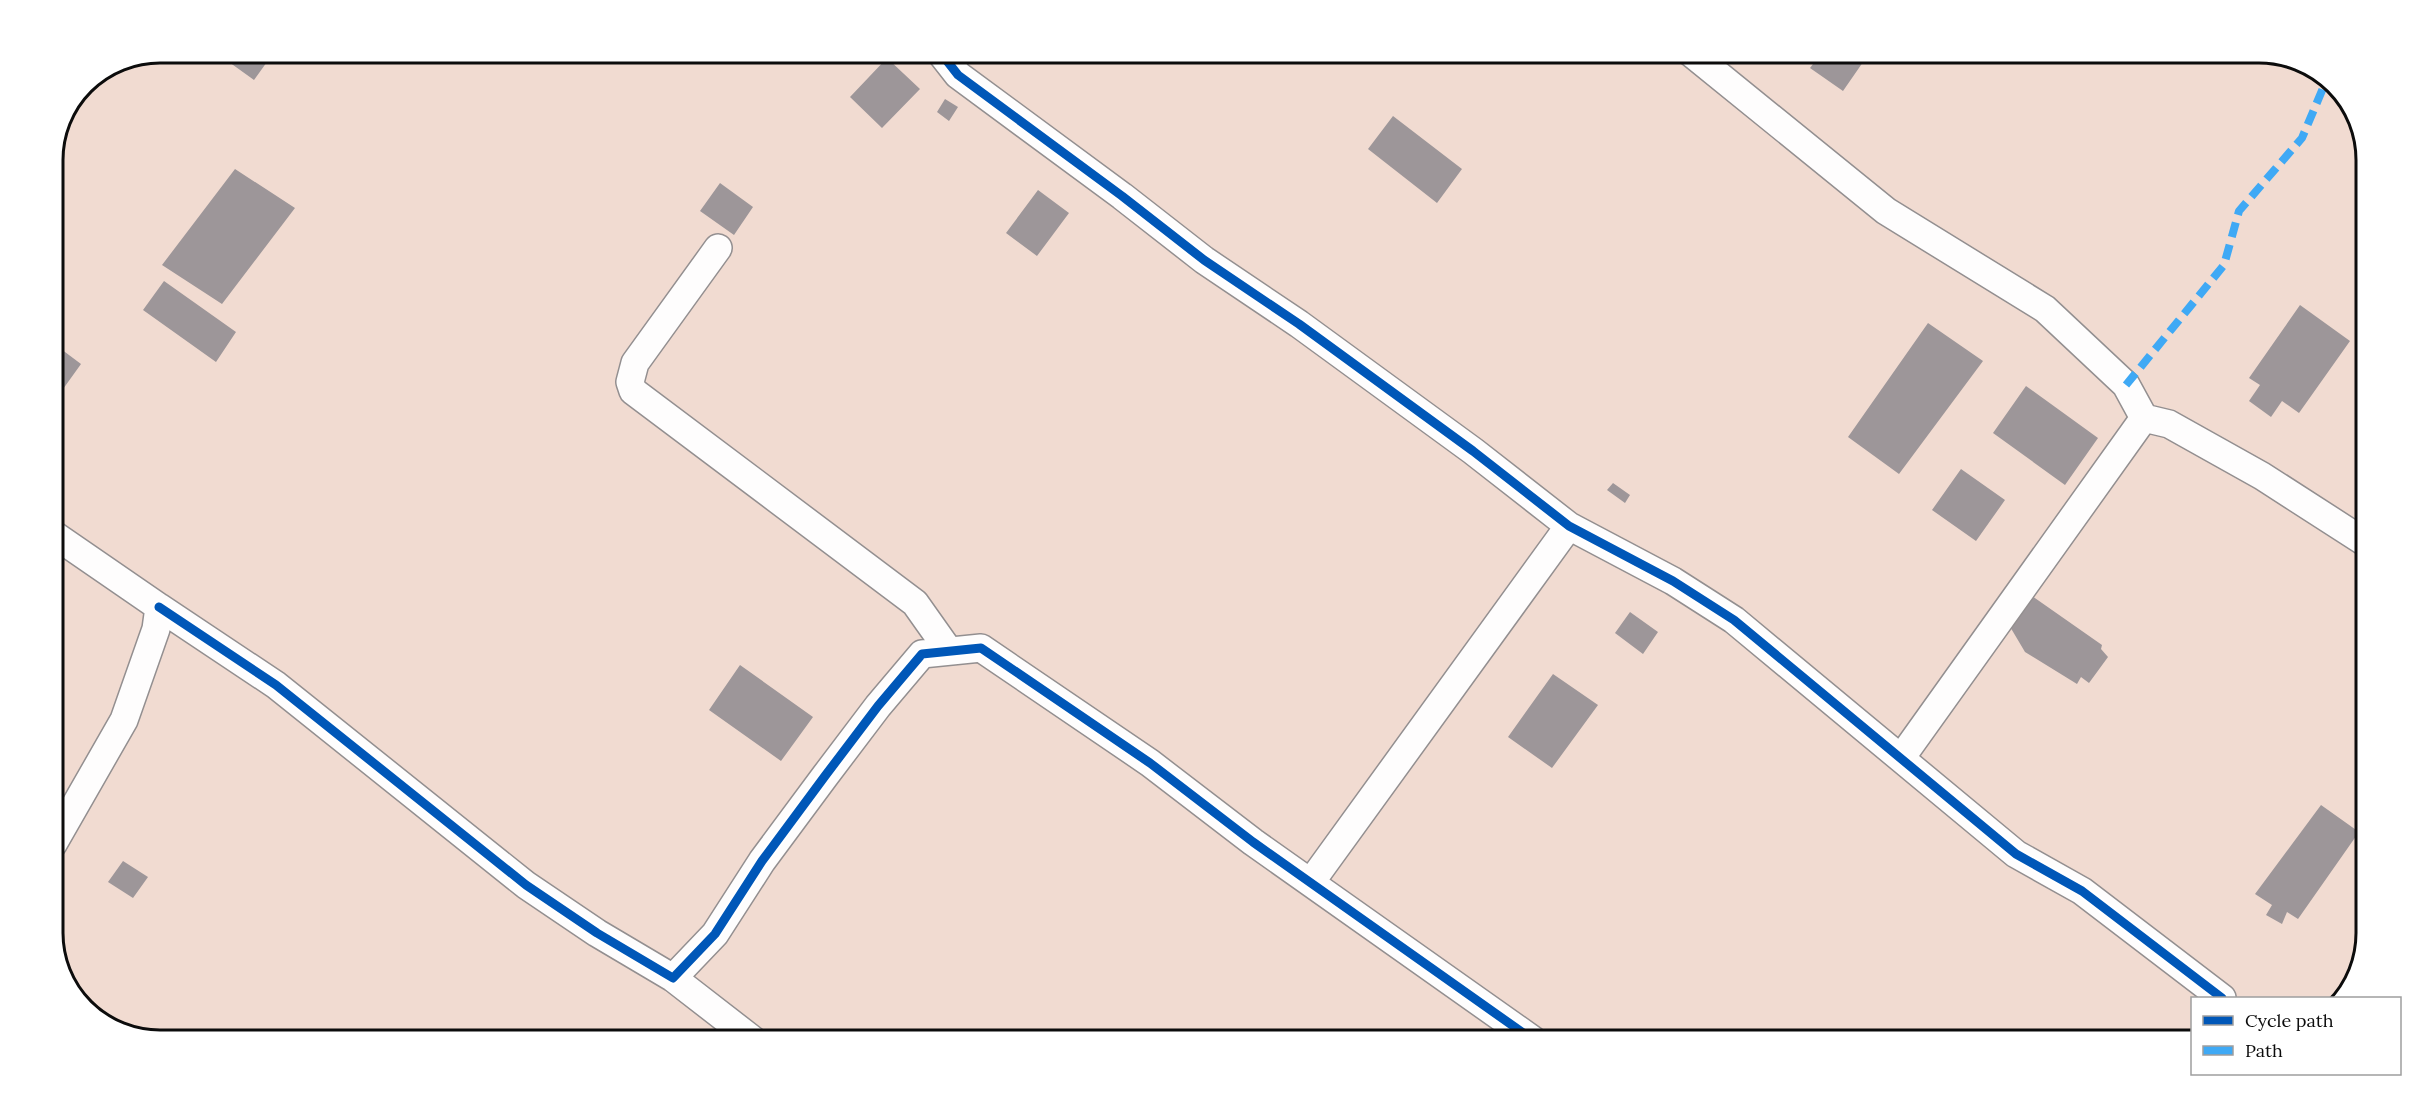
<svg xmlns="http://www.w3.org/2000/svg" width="2419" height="1093" font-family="Lora,serif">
  <rect width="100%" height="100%" fill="#faf0f3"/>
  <path fill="#f1dbd1" d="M160,52H2259L2301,61L2348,100L2366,153V933L2358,975L2339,998H2192V1040H160L118,1032L74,998L53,941V153L84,84L119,61Z"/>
  <path fill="#9d9699" d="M215,52H268L272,55L254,80Z
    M1822,52H1870L1843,91L1810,68Z
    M2099,52H2122L2115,64Z
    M887,58L920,89L882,128L850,97Z
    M945,99L958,107L949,121L937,112Z
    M1393,116L1462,169L1437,203L1368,149Z
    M235,169L295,208L222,304L162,265Z
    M720,183L753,207L734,235L700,211Z
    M1038,190L1069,213L1037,256L1006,233Z
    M164,281L236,332L216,362L143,310Z
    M2300,305L2350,341L2299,413L2282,401L2271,417L2249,401L2260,385L2249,378Z
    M1928,323L1983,361L1899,474L1848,437Z
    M53,343L81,364L53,403Z
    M2026,386L2098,438L2065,485L1993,433Z
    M1961,469L2005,500L1976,541L1932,510Z
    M1613,483L1630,495L1625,503L1607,490Z
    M2029,594L2102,645L2101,649L2108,657L2089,683L2081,677L2077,684L2025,652L2009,625Z
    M1630,612L1658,632L1643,654L1615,633Z
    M740,665L813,717L781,761L709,710Z
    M1553,674L1598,705L1552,768L1508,737Z
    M2321,805L2359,832L2298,919L2287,912L2282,924L2266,915L2272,905L2255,894Z
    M123,861L148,877L133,898L108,882Z"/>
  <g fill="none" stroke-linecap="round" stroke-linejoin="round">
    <defs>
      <path id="minor" d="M940,52L958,75L1122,196L1204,260L1299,324L1473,451L1569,526L1673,581L1734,620L2016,854L2082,891L2222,998
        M1690,52L1886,211L2045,309L2126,385L2144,418
        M718,248L635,363L630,382L633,391L915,603L949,651
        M53,534L159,607L156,629L124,720L53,844
        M159,607L276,685L526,885L597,933L673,978L715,934L762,861L825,776L878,706L922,654L981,648L1150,763L1253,842L1533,1040
        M1901,758L2144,418L2169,424L2262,476L2366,543
        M1311,882L1569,526
        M673,978L753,1040"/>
    </defs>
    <use href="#minor" stroke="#938f90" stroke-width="30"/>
    <use href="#minor" stroke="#fefdfd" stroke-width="27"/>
    <path stroke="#3fa9f5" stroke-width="8" stroke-dasharray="15 8" stroke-linecap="butt" d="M2126,385L2224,265L2239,211L2302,138L2326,81"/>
    <defs>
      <path id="cycleway" d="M940,52L958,75L1122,196L1204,260L1299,324L1473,451L1569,526L1673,581L1734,620L2016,854L2082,891L2222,998
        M159,607L276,685L526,885L597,933L673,978L715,934L762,861L825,776L878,706L922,654L981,648L1150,763L1253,842L1533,1040"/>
    </defs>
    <use href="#cycleway" stroke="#fff" stroke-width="13"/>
    <use href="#cycleway" stroke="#0057b8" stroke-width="9"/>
  </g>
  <path d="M0 0H2419V1093H0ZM160 63H2259A97 97 0 0 1 2356 160V933A97 97 0 0 1 2259 1030H160A97 97 0 0 1 63 933V160A97 97 0 0 1 160 63Z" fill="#fff" fill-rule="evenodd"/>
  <path fill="none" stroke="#0c0c0c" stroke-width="3" d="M160 63H2259A97 97 0 0 1 2356 160V933A97 97 0 0 1 2259 1030H160A97 97 0 0 1 63 933V160A97 97 0 0 1 160 63Z"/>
  <rect x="2191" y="997" width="210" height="78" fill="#ffffff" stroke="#9e9e9e" stroke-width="1.5"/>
  <rect x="2203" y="1016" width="30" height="9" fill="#0057b8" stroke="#9e9e9e" stroke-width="1.5"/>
  <text x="2245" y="1027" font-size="18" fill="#0c0c0c">Cycle path</text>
  <rect x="2203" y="1046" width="30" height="9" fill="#3fa9f5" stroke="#9e9e9e" stroke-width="1.5"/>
  <text x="2245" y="1057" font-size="18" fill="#0c0c0c">Path</text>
</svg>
